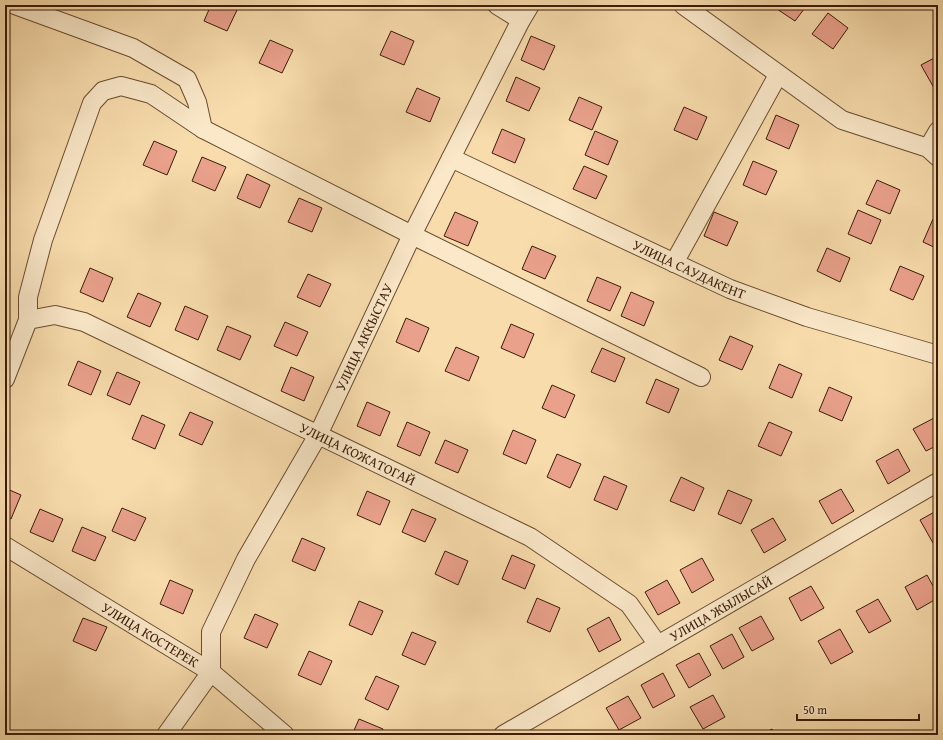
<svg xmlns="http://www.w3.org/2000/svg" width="943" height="740" font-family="'Gentium Book Plus',serif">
  <rect width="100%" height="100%" fill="#f8dcac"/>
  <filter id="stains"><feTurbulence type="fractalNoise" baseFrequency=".005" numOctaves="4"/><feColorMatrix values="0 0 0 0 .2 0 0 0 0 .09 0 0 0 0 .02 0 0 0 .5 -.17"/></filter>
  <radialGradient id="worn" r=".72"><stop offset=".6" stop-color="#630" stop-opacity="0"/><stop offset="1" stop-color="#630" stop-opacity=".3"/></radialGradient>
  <path fill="#eaa18c" stroke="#3b1c07" d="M211,5H231L238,8L227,31L204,21Z
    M776,5H807L795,21L774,7Z
    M828,13L848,28L833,49L812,34Z
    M391,31L414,41L404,65L380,55Z
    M531,36L555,46L544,70L521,60Z
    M270,40L293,50L282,73L259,63Z
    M938,56V86L934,88L921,65Z
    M516,77L540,88L529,111L506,101Z
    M417,88L440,98L430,122L406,112Z
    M579,97L602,107L592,130L569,120Z
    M684,107L707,117L697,140L674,130Z
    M776,115L799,125L789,149L766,139Z
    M502,129L525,139L515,163L492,153Z
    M595,131L618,141L608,165L585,155Z
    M154,141L177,151L167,175L143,165Z
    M202,157L226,167L215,191L192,181Z
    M753,161L777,171L766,195L743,185Z
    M584,166L607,176L596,199L573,189Z
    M247,174L270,185L260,208L237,198Z
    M877,180L900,190L890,214L866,204Z
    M299,198L322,208L312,232L288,222Z
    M858,210L881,220L871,244L848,234Z
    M455,212L478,222L468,246L444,236Z
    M714,212L738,222L727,246L704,236Z
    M933,219L938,221V249L923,242Z
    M532,246L556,256L545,279L522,269Z
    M827,248L850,258L840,282L817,271Z
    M900,266L924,276L913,300L890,290Z
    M90,268L113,278L103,302L80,292Z
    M308,274L331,284L320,307L297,297Z
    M597,277L621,287L610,311L587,301Z
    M631,292L654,302L644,326L621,316Z
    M138,293L161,303L150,327L127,317Z
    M185,306L208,316L198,340L175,330Z
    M406,318L429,328L419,352L396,342Z
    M285,322L308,332L297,356L274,346Z
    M511,324L534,334L524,358L501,348Z
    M227,326L251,336L240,360L217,350Z
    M730,336L753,346L742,370L719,360Z
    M456,347L479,357L469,381L445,371Z
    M602,348L625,358L615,382L591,372Z
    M78,361L101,371L91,395L68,385Z
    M779,364L802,374L792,398L769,388Z
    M291,367L314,377L304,401L281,391Z
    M117,372L140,382L130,405L107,395Z
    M656,379L679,389L669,413L646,403Z
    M552,385L575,395L565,418L542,408Z
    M829,387L852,397L842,421L819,411Z
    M367,402L390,412L380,436L357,426Z
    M190,412L213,422L202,445L179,435Z
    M142,415L165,425L155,449L132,439Z
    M936,417L938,421V445L926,451L913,429Z
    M407,422L430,432L420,456L397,446Z
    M769,422L792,432L781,456L758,446Z
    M513,430L536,440L526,464L503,454Z
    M445,440L468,450L458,473L435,463Z
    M898,449L910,471L888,484L876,461Z
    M557,454L581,464L570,488L547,477Z
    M604,476L627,486L617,510L594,500Z
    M681,477L704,488L694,511L670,501Z
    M5,488L21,495L11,519L5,516Z
    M841,489L854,511L832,524L819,501Z
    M728,490L752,500L741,524L718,514Z
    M367,491L390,501L380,525L357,515Z
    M122,508L146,518L135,541L112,531Z
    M40,509L63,519L53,542L30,532Z
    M412,509L436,519L425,542L402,532Z
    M938,510V540L933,543L920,520Z
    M773,518L786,540L764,553L751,530Z
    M82,527L106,537L95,561L72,551Z
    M302,538L325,548L315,571L292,561Z
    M445,551L468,561L458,585L435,574Z
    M512,555L535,565L525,589L502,579Z
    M702,558L714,580L692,593L680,570Z
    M927,575L938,595V598L917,610L905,587Z
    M170,580L193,590L183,614L160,604Z
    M667,580L680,603L658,615L645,592Z
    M811,586L824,608L801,621L789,598Z
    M537,598L560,608L550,632L527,622Z
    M878,599L891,621L869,633L856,611Z
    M359,601L383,611L372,635L349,625Z
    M255,614L278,624L267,648L244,638Z
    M761,616L774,639L752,651L739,628Z
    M609,617L621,640L599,652L587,629Z
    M83,618L107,627L96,651L73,641Z
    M840,629L853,652L831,664L818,641Z
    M412,632L436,642L425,665L402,655Z
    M732,634L744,657L723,669L710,646Z
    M309,651L332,661L321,685L298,675Z
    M699,653L711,675L689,688L676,665Z
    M663,673L675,696L653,708L641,685Z
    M376,676L399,686L388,710L365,699Z
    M713,695L725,717L703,729L690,707Z
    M628,696L641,718L619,730L606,708Z
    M359,719L383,729L380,735H352Z
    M772,729L775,735H761Z
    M250,730L257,735H246Z"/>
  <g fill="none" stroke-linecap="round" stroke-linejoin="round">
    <defs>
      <g id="minor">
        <path d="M15,5L133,48L187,79L197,102L203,129L412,235L701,377"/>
        <path d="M497,5L521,20"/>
        <path d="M683,5L842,120L928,148L938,157"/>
        <path d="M928,148L938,131"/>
        <path id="s1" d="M451,158L730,289L807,317L938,355"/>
        <path d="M674,263L778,75"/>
        <path id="s2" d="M28,320L55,315L84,322L530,537L629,604L658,645"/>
        <path d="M5,379L28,320V297L43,240L92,103L103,91L121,86L151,94L203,129"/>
        <path id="s3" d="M5,546L211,672L285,735"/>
        <path id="s4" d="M166,735L211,672V632L246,559L318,435L412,235L521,20L530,5"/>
        <path id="s5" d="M503,735L938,482"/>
      </g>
    </defs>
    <use href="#minor" stroke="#6a4c30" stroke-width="20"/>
    <use href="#minor" stroke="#fae8c9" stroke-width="18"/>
  </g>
  <g text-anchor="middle" stroke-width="3.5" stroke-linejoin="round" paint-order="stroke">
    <g font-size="14" fill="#3b1c07" stroke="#fae8c9">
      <text dy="5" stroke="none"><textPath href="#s1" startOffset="263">УЛИЦА САУДАКЕНТ</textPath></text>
      <text dy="5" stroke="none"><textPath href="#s4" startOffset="450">УЛИЦА АККЫСТАУ</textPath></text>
      <text dy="5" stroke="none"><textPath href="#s2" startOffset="361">УЛИЦА КОЖАТОГАЙ</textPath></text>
      <text dy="5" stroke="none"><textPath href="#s5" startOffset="252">УЛИЦА ЖЫЛЫСАЙ</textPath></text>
      <text dy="5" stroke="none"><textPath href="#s3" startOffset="170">УЛИЦА КОСТЕРЕК</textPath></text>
    </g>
  </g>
  <rect width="943" height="740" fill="none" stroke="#f8dcac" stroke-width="20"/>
  <rect x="6" y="6" width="931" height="728" fill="none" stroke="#3b1c07" stroke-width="2"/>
  <rect x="10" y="10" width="923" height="720" fill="none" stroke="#3b1c07"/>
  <path d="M797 714v6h122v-6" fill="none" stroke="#3b1c07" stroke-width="2"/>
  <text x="803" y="714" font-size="12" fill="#3b1c07" stroke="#fae8c9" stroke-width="3" paint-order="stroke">50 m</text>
  <rect width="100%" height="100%" filter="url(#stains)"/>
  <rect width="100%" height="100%" fill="url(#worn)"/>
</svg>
